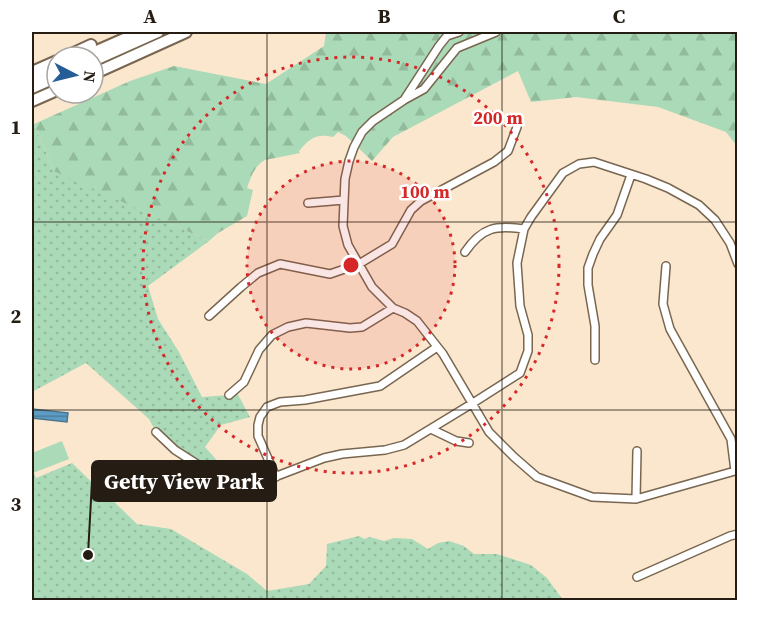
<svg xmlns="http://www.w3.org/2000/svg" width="769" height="632" font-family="'Source Serif 4',serif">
  <defs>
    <pattern id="green-dots" width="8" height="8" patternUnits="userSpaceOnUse" patternTransform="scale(1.5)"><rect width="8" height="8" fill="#aadab7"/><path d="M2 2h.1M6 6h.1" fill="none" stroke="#92bb9c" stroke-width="1.8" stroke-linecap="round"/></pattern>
    <pattern id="forest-firs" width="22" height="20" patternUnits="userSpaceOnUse" patternTransform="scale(1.5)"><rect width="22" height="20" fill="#aadab7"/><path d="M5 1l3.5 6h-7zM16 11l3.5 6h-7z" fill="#92bb9c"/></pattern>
    <pattern id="water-rules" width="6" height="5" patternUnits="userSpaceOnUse" patternTransform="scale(1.5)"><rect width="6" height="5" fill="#5c9cc4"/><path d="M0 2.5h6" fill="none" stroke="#4c7f9e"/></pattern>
  </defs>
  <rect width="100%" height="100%" fill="#fbe7ce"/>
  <path fill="url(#green-dots)" d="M34,124L54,171H70L71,178L209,241L148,286L158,319L179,352L202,397L229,395L235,389L250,417L221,425L205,447L223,467L237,475L231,482L214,475L156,432L149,419L86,363L32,392V125Z
    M72,463L104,494H106L137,524L171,529L247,574L267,591L309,584L326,566L327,544L359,536L364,539L370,537L384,541L394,538L412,539L428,549L438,543L449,541L464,546L474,554H497L531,565L547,578L563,600H32V468L36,478Z"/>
  <path fill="url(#forest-firs)" d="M326,32H737V146L726,132L658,107L576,97L531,102L518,71L393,137L372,161L346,136L338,132L333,137C316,133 310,138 299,151L300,153L265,160C254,166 251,177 247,188L253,190L247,216L218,233L209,241L54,171L34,124L130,81L174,66L266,84L324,46Z"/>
  <path fill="#aadab7" d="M62,441L69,459L33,473L32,468V453Z"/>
  <path fill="url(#water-rules)" stroke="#4c768f" stroke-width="1.5" d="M32,409L68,413L67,422L32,418Z"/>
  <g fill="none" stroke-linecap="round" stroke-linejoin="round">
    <defs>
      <path id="minor" d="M496,32L457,48L424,89L404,100L373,121L362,132L354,147L349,161L345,179L343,226L348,245L372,287L393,308L405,313L417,321L443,354L489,432L514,457L537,477L592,497L636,499L735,471H738
        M404,100L439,46L447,36L459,32
        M308,203L344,200
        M465,252C482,227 496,225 524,229
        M666,266L663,304L670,329L731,439L735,471
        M209,316L241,287L258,273L280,264L330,274L359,264L392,244L411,210L421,201L494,162L508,151L517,127
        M595,360V326L588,285V268L593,254L600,239L617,215L631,175
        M229,395L244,382L259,350L272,335L288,327L306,323L350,328L362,327L393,308
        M431,429L456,441L469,443
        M156,432L175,450L214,475L231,482L247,485L264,481L324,458L342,454L385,450L404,445L473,403L520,373L528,351V335L520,306L517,263L524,229L531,217L563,173L579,164L594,162L646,179L668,188L699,205L715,220L730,243L738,264
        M276,477L258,436V425L260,417L267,407L280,402L305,400L380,386L437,347
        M636,499L637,451
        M637,577L730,536L738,534"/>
      <path id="highway" d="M65,57L91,45
        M83,57L140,32
        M93,61L158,32
        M32,72L57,61
        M93,74L186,32
        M32,80L57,69
        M32,88L57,77
        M32,101L57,90"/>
    </defs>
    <use href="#minor" stroke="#786650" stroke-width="10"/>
    <use href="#highway" stroke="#786650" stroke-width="14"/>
    <use href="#minor" stroke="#fff" stroke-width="7"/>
    <use href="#highway" stroke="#fff" stroke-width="10"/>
  </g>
  <path fill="none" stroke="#251d14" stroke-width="1.5" stroke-opacity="0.55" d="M267,32V600M502,32V600M32,222H738M32,410H738"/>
  <circle cx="351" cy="265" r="104" fill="#d62828" fill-opacity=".12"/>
  <g fill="none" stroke="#d62828" stroke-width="3" stroke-dasharray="3 6">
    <circle cx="351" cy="265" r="104"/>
    <circle cx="351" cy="265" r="208"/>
  </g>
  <circle cx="351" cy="265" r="9" fill="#d62828" stroke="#fff" stroke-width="3"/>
  <g font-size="18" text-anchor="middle" font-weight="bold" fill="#d62828" stroke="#fff" stroke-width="5" stroke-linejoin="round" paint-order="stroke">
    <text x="498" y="124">200 m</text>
    <text x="425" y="198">100 m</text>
  </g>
  <path fill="none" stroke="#251d14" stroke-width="2" d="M88 555L92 481"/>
  <circle fill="#251d14" stroke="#fff" stroke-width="2" cx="88" cy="555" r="6"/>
  <rect fill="#251d14" stroke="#251d14" stroke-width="2" x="92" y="461" width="184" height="40" rx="6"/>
  <g font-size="22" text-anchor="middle" font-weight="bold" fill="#fff">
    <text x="184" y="489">Getty View Park</text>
  </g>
  <rect width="769" height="632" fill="none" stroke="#ffffff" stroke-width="66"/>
  <g transform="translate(75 75) rotate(97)"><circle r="28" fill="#ffffff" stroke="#a8a5a1" stroke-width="1.5"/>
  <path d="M0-4.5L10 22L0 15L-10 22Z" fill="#255e96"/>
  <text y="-9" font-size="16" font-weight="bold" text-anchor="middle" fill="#251d14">N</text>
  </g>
  <rect x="33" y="33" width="703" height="566" fill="none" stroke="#251d14" stroke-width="2"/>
  <g font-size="20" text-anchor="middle" font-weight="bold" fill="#251d14">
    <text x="150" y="23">A</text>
    <text x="384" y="23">B</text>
    <text x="619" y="23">C</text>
    <text x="16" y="134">1</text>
    <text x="16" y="323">2</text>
    <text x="16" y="511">3</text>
  </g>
</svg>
